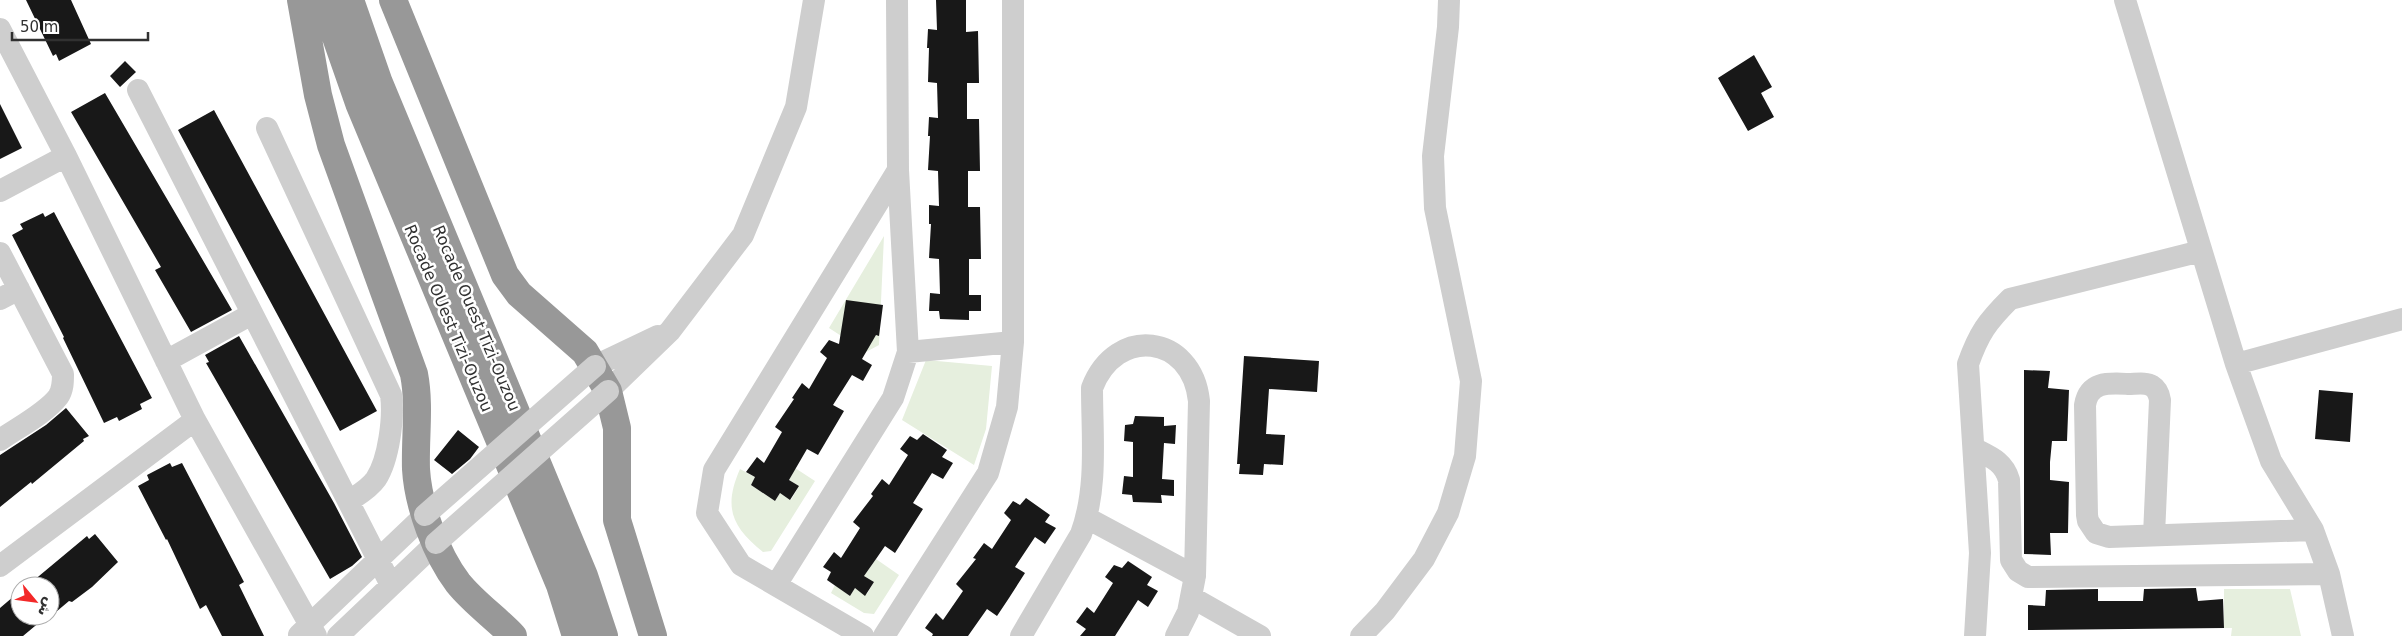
<svg xmlns="http://www.w3.org/2000/svg" width="2402" height="636" font-family="'DejaVu Sans',Vazirmatn,sans-serif">
  <rect width="100%" height="100%" fill="#fff"/>
  <path fill="#e6efde" d="M884,236L879,345L866,352L829,328Z
    M926,360L992,366L986,429L974,465L902,420Z
    M795,468L815,481L771,551L763,552C732,527 723,508 740,469L755,477L751,485L775,501L780,493L791,500L799,486L789,480Z
    M876,559L899,575L874,614L864,613L831,593L835,585L850,596L855,588L867,594L874,582L864,576Z
    M2224,589H2290L2301,636H2231L2232,628H2224Z"/>
  <path fill="#181818" d="M26,0H71L91,44L59,61L56,54L53,56Z
    M936,0H966V32L978,31L979,83H967V119H979L980,171H968V207H980L981,259H969V295H981V311H969V320L940,319L939,311H929L930,293L940,294L939,259L929,258L931,224H929V205L939,206L938,171L928,170L930,136H928L929,117L938,118L937,83L928,82L929,48H927L928,29L937,30Z
    M1754,55L1772,87L1761,93L1774,117L1748,131L1718,78Z
    M125,61L136,72L120,87L110,76Z
    M105,93L232,310L191,332L155,270L161,267L71,112Z
    M0,104L22,148L0,159Z
    M214,110L377,411L340,431L178,130Z
    M54,212L152,398L140,404L142,409L119,421L117,417L104,423L63,338L64,337L12,235L23,229L20,224L43,213L45,217Z
    M846,300L883,305L879,336L876,335L862,359L872,365L863,381L852,375L833,405L844,411L818,455L807,449L789,480L799,486L790,500L780,493L775,501L751,485L755,477L746,472L757,457L764,463L782,432L775,427L794,399L792,398L802,383L809,389L827,358L820,352L829,340L839,344Z
    M239,336L334,503L362,557L352,566L330,579L206,363L209,362L205,355Z
    M1244,356L1319,361L1317,392L1269,389L1266,434L1285,435L1283,465L1264,464L1263,475L1239,474L1240,464H1237Z
    M2024,370L2050,371L2048,388L2069,390L2067,441H2052L2050,462V480L2069,482L2068,533H2050L2051,555L2024,554Z
    M2319,390L2353,393L2350,442L2315,439Z
    M66,408L89,436L83,439L84,441L32,484L31,482L0,507V455L46,425Z
    M1135,416L1164,417V426L1176,425L1175,444L1164,443L1162,479L1174,480V496L1161,495L1162,503L1133,502L1132,495L1122,494L1124,476L1133,477V442L1124,441L1125,425L1133,424Z
    M458,430L479,447L470,459L452,474L434,460Z
    M923,434L947,450L942,457L953,463L943,479L932,473L913,503L923,509L895,553L885,546L876,559L864,576L874,582L865,596L855,588L850,596L827,580L831,572L823,567L834,552L841,558L860,528L853,522L873,496L871,494L882,479L889,485L908,455L900,449L910,436L917,440Z
    M170,463L172,467L182,463L244,582L239,585L264,636H222L206,605L200,609L167,539L166,540L138,486L149,480L147,475Z
    M1026,498L1050,515L1045,522L1056,528L1045,544L1035,537L1015,567L1025,573L1009,598L997,616L987,609L968,636H932L933,634L925,628L936,613L943,620L963,591L956,584L976,559L973,558L984,543L992,549L1011,520L1004,513L1013,501L1020,505Z
    M95,534L118,562L92,587L72,602L69,601L50,617V586H27L87,536L89,539Z
    M1128,561L1152,577L1147,585L1158,591L1148,607L1138,600L1115,636H1080L1086,629L1076,622L1087,607L1094,613L1113,583L1105,577L1114,565L1122,568Z
    M2196,588L2198,601L2223,599L2224,628L2028,630V605L2045,606L2046,590L2098,589V601H2143L2144,589Z
    M20,591V616H47L23,636H0V608Z"/>
  <g fill="none" stroke-linecap="round" stroke-linejoin="round">
    <path stroke="#cecece" stroke-width="22" d="M2125,0L2236,364L2271,461L2313,530L2329,574L2343,636
      M0,29L66,156L195,420L316,636
      M138,90L391,585
      M267,128L391,395C394,417 389,459 376,479C369,489 358,495 349,501
      M898,170L908,352L1013,342
      M0,191L66,156
      M0,253L63,374C63,382 63,390 58,397C46,413 17,428 0,440
      M0,299L19,289
      M166,361L252,314
      M2236,364L2402,319
      M595,366L658,336
      M608,391L670,331L743,235L796,107L814,0
      M1975,449C1991,457 2004,462 2009,480L2011,560L2018,571L2028,577L2329,574
      M1087,518L1195,576
      M2154,535L2160,400C2159,394 2157,389 2152,386C2146,382 2136,384 2128,384C2109,383 2089,381 2085,405L2087,515L2088,521L2096,533L2109,537L2313,530
      M0,566L195,420
      M776,585L893,398L908,352
      M1193,598L1260,636
      M299,635L425,515
      M338,636L436,543
      M863,636L741,565L707,513L714,470L898,170L897,0
      M884,636L988,473L1007,407L1013,342V0
      M1021,636L1081,534C1098,488 1092,436 1092,388C1116,325 1192,334 1199,401L1195,576L1188,612L1176,636
      M1361,636L1385,611L1424,559L1448,513L1465,456L1471,381L1435,208L1433,156L1448,27L1449,0
      M1975,636L1980,553L1968,364C1979,333 1987,322 2010,299L2201,251"/>
    <path stroke="#989898" stroke-width="28" d="M301,0L318,95L331,145L414,374C420,405 415,437 416,469C418,505 436,554 458,583C474,603 496,618 513,636
      M323,0L359,103L560,585L576,636
      M350,0L379,83L584,576L604,636
      M393,0L505,275L519,294L585,352L608,391L617,428V520L653,636"/>
    <path stroke="#cecece" stroke-width="22" d="M425,515L595,366
      M436,543L608,391"/>
  </g>
  <g text-anchor="middle" stroke-width="5" stroke-linejoin="round" paint-order="stroke">
    <g font-size="16" fill="#313131" stroke="#fff">
      <text transform="translate(449 318) rotate(67)" y="6">Rocade OUest Tizi-Ouzou</text>
      <text transform="translate(477 318) rotate(67)" y="6">Rocade Ouest Tizi-Ouzou</text>
    </g>
  </g>
  <g transform="translate(35 601) rotate(119)"><circle r="24" fill="#ffffff" stroke="#adadad"/>
  <path d="M0-4L9 19L0 12L-9 19Z" fill="#f32828"/>
  <text y="-8" font-size="14" font-weight="bold" text-anchor="middle" fill="#313131">ش</text>
  </g>
  <path d="M12 32v8h136v-8" fill="none" stroke="#313131" stroke-width="2.5"/>
  <text x="20" y="32" font-size="15" fill="#313131" stroke="#ffffff" stroke-width="4" paint-order="stroke">50 m</text>
</svg>
